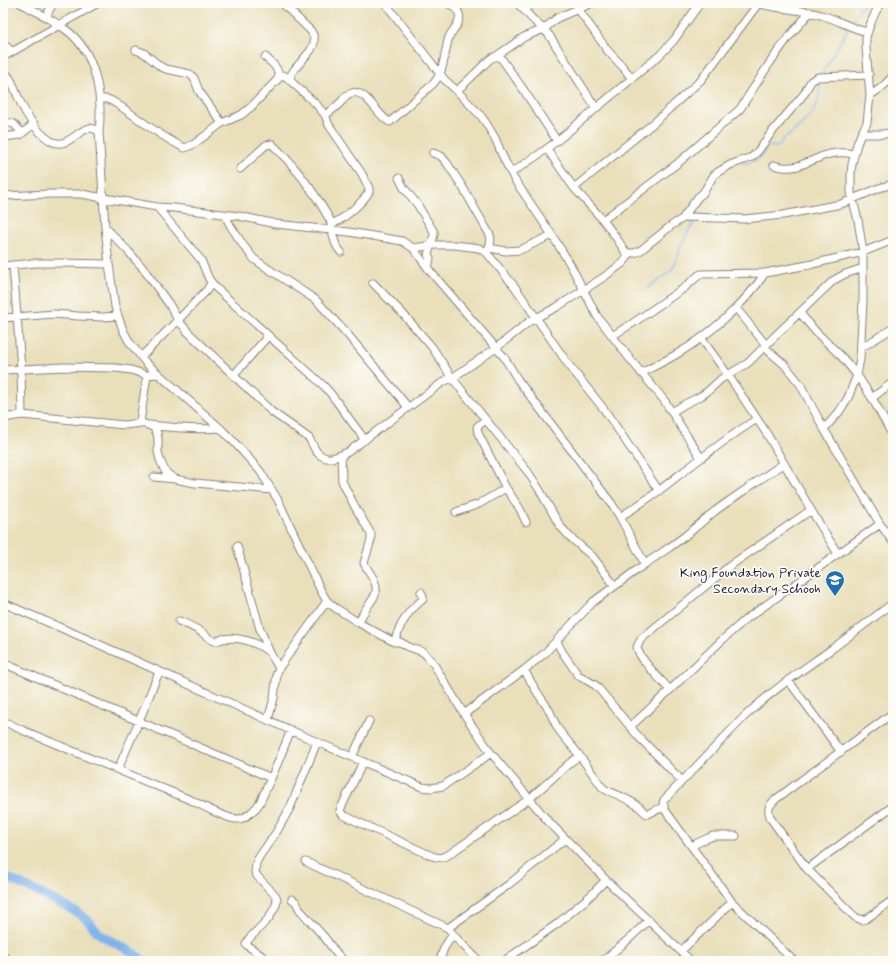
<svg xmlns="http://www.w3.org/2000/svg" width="896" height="964" font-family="Mynerve,sans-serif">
  <rect width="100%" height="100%" fill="#fdfcf7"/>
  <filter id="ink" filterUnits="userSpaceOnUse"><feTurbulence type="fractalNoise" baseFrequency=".025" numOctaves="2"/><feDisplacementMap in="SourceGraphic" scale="8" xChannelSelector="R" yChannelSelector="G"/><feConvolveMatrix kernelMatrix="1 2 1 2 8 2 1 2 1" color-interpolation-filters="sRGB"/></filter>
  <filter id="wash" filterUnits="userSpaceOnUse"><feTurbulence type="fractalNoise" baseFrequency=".012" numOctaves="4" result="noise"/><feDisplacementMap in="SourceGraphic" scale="16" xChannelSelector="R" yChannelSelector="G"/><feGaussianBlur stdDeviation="0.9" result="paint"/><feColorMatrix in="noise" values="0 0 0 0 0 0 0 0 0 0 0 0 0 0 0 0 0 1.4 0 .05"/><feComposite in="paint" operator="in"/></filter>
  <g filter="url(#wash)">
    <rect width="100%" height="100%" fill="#e9dfba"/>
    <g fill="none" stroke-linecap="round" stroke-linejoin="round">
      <path stroke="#7fb3ed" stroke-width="1.5" d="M851,24L856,14L865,3
        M823,74L825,68L848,29
        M743,163C751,163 757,161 762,155C764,152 765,149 768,147C772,144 775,149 779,146C782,144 780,141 783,139C786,137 789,136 791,134C799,127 814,113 817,104C819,98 819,86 821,79
        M696,216L698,202
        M648,288L670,272L674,266L682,244L689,230L693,225L695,219"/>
      <path stroke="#7fb3ed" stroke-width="9" d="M3,876C30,889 60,901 85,918C91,922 94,930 100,934C114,944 132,949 144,961"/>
    </g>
  </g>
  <g filter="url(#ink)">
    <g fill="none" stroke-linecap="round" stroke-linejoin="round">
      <defs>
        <path id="minor" d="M20,3C35,11 52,19 65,29C96,51 103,96 99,131L105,227L109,264L115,307L118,316L123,330L130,343L146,363L220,428L234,442L260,471L278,500L321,591L327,601L334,607L359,623L394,642H400L409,647L423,652L426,655L433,663L464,714L491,753L548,821L606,880L691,961
          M385,3L444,79L457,91L481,116L486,123L495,138L503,157L514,179L552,235L570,264L597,316L630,359L664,400L701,458
          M517,3C525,10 531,19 540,26C543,29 546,31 549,35L596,108
          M756,3C777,9 800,9 821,15C837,19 851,29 868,32
          M284,5L311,31L314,37V43L311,50L294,70L291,75L290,81
          M524,9L534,3
          M578,9L608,51L623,67L632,79
          M46,17L53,3
          M3,43L12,52
          M136,50L144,53L161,67L166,69L190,74L194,78L199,91L222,123
          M3,57L98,3
          M265,57C272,63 279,68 279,78
          M495,57L524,37L544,29L557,18L592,3
          M3,71C12,77 14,88 18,97C25,113 36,132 51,141C67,150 78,129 90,128C93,128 96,130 99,131
          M457,91L489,60C493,57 497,55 501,58L523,89L557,141
          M870,95C880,90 886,84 893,76
          M100,99H107L112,101C137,116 158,136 185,148L194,144L222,123L241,115L251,107L279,78L283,75L285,76L316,104L325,115L329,125L362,174L369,188V192C362,203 344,219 332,224
          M325,115C332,111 337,106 342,101C344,98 346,95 349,94C365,85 379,119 390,122L433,84C445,71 444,53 449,37C452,30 462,22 459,14C458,9 452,6 448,3
          M3,120L6,122L14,124L22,133
          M861,134H884L893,132
          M3,137L20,135L34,124
          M547,149L574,188L603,220L615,236L625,251L627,253H635L641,250L672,225L682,219L689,217L744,219L783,215L841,204L879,188L893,184
          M433,153L441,156L447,163L462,186L490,235C492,242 490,247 486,252
          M774,165C777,166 780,167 783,167C797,169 810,161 823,156C833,152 844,152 854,154
          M240,169L266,145L272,144C296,167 314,191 330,220C331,223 331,226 332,230C333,237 336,247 341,252
          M511,173L538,155L557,141L660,55L674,40L700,3
          M399,178L404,188L417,204L434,232V235L429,251L428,255L430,258L428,268
          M574,188L656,121L701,80L758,4
          M3,196L51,194H81L157,207L174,208L239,216L276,224L349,232L402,241L413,248L435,245H455L479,248L486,252L515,287L568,364L603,408L617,428L659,491
          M157,207L201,260L209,279L215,287L324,386L331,394L365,440
          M225,215L230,225L243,245L254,259L267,268L316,300L348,335L408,407
          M682,219L698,197L703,193L714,175L718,172L730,165L752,157L758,151L772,132L804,94L811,81L818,77L869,75
          M603,220L678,163L740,109L769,64L787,39L810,12
          M105,227L128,251L142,267L169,304L178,320L188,332L272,412L309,438L316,451L320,455L326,458H332L341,455L348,452L443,382L452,378L496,348L530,321L557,307L604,277L623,263L627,258V253
          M413,248L430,271L504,357L518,380L612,504L620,517L645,564
          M489,248L506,251L520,250L552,235
          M13,265L21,368L22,415
          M3,266L36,263H60L109,264
          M373,283L404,315L432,347L452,378L528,472L539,489L560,526L570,537L593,557L615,586
          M736,308L766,345
          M800,313L816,332L842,357L857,375L872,398L893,436
          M3,318L54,314L78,316L103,317L118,316
          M612,336L633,323L684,288L699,275L701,274L765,273L808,265L863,252L893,240
          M701,338L728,375L767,434L811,510L838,554
          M764,347L784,364L800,384L824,429L880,524L893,542
          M861,348L893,328
          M141,357L178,320L207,290L211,283
          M3,370L63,367L116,368L131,370L147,375L158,374
          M641,373C653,367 665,361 677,354C708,336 746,303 765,273
          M234,375L268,336
          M872,398L893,382
          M672,412L685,404L701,396L708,391L721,379L748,363L778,333L834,280L845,274L863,268
          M3,418L22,415L124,425L142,423L153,427L157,433L158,439V452L160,460L165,471L169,475L175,479L195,483L272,490
          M485,420L477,427L478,433L506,488L520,509L526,522
          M140,422L147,375
          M150,425C174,428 196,430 220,428
          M824,429L839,412L848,398L857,375L860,359L863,301V252L858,220L851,193V174L852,164L857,144L861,134L867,123L870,95L866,48V37L870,25L876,11L882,3
          M341,455L342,481L355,507L371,534V540L364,563C367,569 371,574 374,580C379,592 375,596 368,606C364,611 361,617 359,623
          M154,477L175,479
          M456,512L479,504L506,488
          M620,517C634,508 648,499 661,489C692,465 723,440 757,419
          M237,546L260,629L270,653L279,668
          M3,603L87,639L317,742L422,787L431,788L443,786L491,753
          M179,621C186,624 194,627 201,632C205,634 209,639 214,641C217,642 219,640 222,639C239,636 256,642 269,652
          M557,641L561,650L578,675L595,685L599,689L637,735L682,781
          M394,642L401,625L410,611L423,599V596L421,592
          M3,663L271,778
          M524,670L537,692L549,710L557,727L561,733L580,756L602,787L606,790C616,794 629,799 638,806C642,809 643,812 647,814L664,807
          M788,680L841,752
          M670,690C662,681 638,658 637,647L641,639L731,565L811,510
          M893,713L776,799C768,806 767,810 771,819L807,869L855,917L862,920L866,919L893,900
          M464,714L524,670L545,653L573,623L593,602L645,564L670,547L685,536L715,511L729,501L784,463
          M268,720L274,698L277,673L279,668L327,601
          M3,721L22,730L193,801C203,806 228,820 239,819C246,818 255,810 259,804C262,799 264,793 267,787C276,769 283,749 291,730
          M630,727L670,690L720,642L746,619L880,524
          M352,757L369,721
          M363,762L341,808L340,811L343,815L432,856C439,858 442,858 448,855L529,799L572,761L580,756
          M118,769L139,721L159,672
          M691,846L708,838L713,836H736
          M306,862L448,928
          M807,869L893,806
          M292,899L296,902L300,910L325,938L336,953L344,961
          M681,951L732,902
          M3,956L10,961
          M440,960L444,948L453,934
          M269,961L248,946L246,944L248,940L269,918L276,905L277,900L276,896L257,876L255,872L256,863L259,857L277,831L290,808L311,757L317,742
          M479,961L457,939L448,928L508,885L565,839
          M504,961L557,924L589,897L606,880
          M603,961L630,938L649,920
          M794,961L732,902L665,810L663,803L664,800L744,717C770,692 800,672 829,651C851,635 872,619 893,603"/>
      </defs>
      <use href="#minor" stroke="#86807a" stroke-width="9"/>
      <use href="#minor" stroke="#fff" stroke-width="7"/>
    </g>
  </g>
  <defs>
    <symbol id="school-pin" viewBox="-11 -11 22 30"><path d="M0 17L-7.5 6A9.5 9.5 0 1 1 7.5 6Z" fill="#1f6fb2" stroke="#fdfcf7"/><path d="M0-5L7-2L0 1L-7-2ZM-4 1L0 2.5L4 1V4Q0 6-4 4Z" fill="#fff"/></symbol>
  </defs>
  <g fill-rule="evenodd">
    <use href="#school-pin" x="824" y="569" width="22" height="30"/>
  </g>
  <g text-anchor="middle" stroke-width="3.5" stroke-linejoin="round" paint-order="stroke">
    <g font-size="14" fill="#22223b" stroke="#fdfcf7" text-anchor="end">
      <text x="821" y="577">King Foundation Private<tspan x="821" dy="16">Secondary Schooh</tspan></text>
    </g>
  </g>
  <rect width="896" height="964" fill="none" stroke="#fdfcf7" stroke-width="16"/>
</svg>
